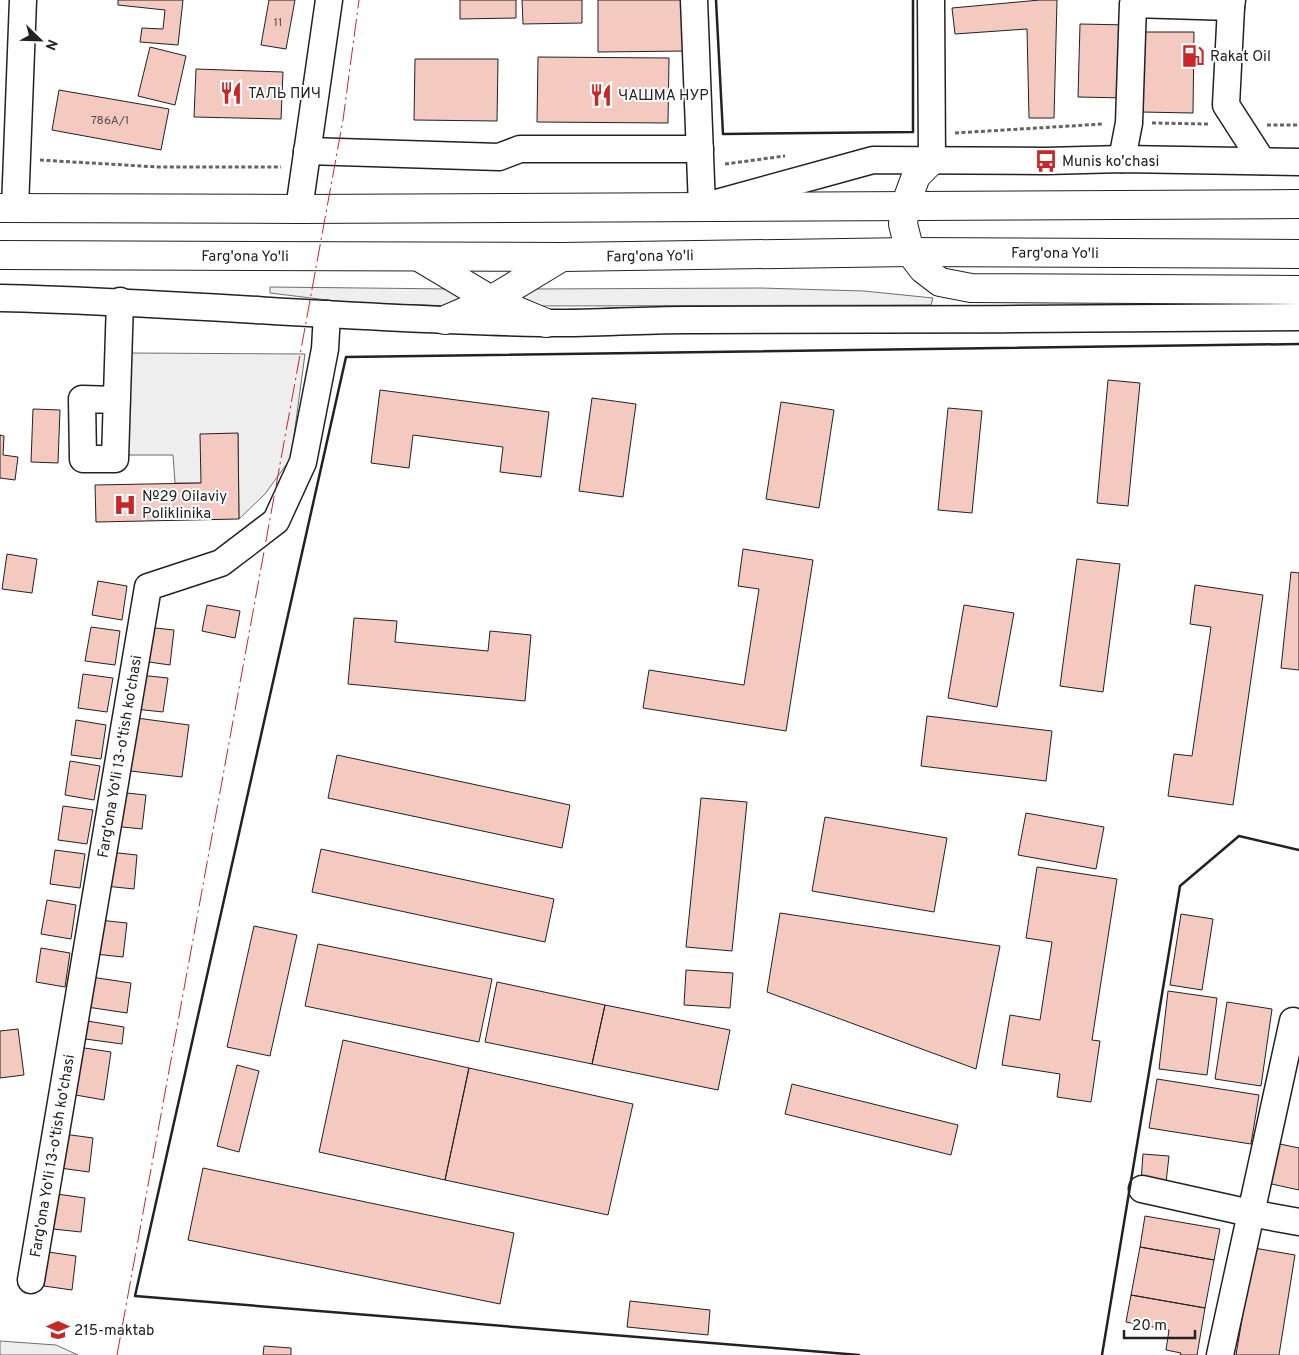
<svg xmlns="http://www.w3.org/2000/svg" width="1299" height="1355" font-family="Overpass,sans-serif">
  <rect width="100%" height="100%" fill="#fff"/>
  <path fill="#eee" stroke="#6f6f6f" d="M270,287L455,289L463,297L456,306L352,303L270,293Z
    M760,288L864,291L933,298L931,305L531,306C526,303 522,301 523,295L530,289Z
    M129,353L305,354L291,458L265,494L239,519L238,434L201,483H175L173,455H128Z
    M0,1341L56,1345L78,1355H0Z"/>
  <path fill="#f3c9c0" stroke="#222" d="M118,0H183L178,45L140,42L142,28L163,29L165,10L118,5Z
    M269,0H295L286,49L261,45Z
    M460,0H516V18L460,19Z
    M522,0H582V23L523,24Z
    M598,0H688V51L598,52Z
    M1040,0H1057L1054,118H1029L1027,29L955,34L952,8Z
    M1080,24L1129,25L1127,98L1078,97Z
    M1143,32H1194L1193,113L1141,112Z
    M150,47L186,56L175,105L138,96Z
    M538,57L669,58L668,123L537,122Z
    M415,59H498L497,121L414,120Z
    M196,69L283,72L281,119L194,117Z
    M59,90L169,109L161,150L52,130Z
    M1108,380L1140,383L1128,506L1097,503Z
    M380,390L549,412L541,477L500,472L503,447L413,435L409,468L371,463Z
    M592,398L636,404L623,497L579,491Z
    M781,402L834,410L819,508L766,499Z
    M948,408L982,411L972,513L938,510Z
    M33,409L60,410L58,463L31,462Z
    M238,433L239,519L96,522L95,485L201,483L200,434Z
    M0,435L4,436L3,455L18,457L15,480L0,478Z
    M743,549L813,560L786,731L643,708L649,670L744,685L759,589L738,586Z
    M7,554L37,559L32,593L2,589Z
    M1077,559L1120,564L1103,692L1060,686Z
    M1291,572L1299,573V670L1281,668Z
    M98,581L127,586L122,620L92,615Z
    M1195,585L1263,595L1233,805L1168,796L1174,754L1192,756L1211,627L1190,624Z
    M207,605L240,611L235,638L202,631Z
    M964,605L1014,613L997,707L948,698Z
    M354,618L397,621L395,642L488,651L490,631L531,635L525,701L348,684Z
    M91,627L120,631L115,665L85,661Z
    M146,627L174,630L170,665L142,661Z
    M83,674L113,678L107,712L78,708Z
    M139,675L168,678L163,712L135,709Z
    M927,716L1052,731L1046,781L921,766Z
    M129,717L189,725L182,777L122,770Z
    M76,720L106,725L101,759L71,755Z
    M337,755L570,805L562,848L328,798Z
    M70,761L100,766L94,800L65,795Z
    M117,792L146,795L142,829L113,826Z
    M701,798L747,802L732,951L686,947Z
    M63,806L93,810L87,844L58,840Z
    M1026,813L1104,827L1096,869L1018,855Z
    M825,817L947,838L934,912L812,891Z
    M321,849L554,899L545,942L312,892Z
    M55,850L85,854L80,888L50,884Z
    M109,852L137,855L134,889L105,886Z
    M1037,867L1117,879L1092,1040L1100,1041L1091,1102L1057,1097L1060,1074L1002,1065L1010,1015L1040,1020L1052,942L1026,938Z
    M47,900L76,905L71,939L41,934Z
    M780,913L1000,946L976,1069L767,992Z
    M1181,914L1213,919L1202,990L1170,985Z
    M99,920L127,923L123,957L95,954Z
    M254,926L297,935L270,1056L227,1047Z
    M318,944L492,979L479,1042L305,1006Z
    M41,948L70,953L65,987L36,982Z
    M686,970L733,973L730,1008L684,1005Z
    M91,977L131,983L127,1013L87,1007Z
    M497,982L605,1005L592,1064L485,1042Z
    M1168,991L1217,998L1207,1075L1159,1069Z
    M1227,1002L1272,1009L1261,1086L1215,1079Z
    M605,1005L730,1030L718,1090L592,1064Z
    M81,1020L124,1027L122,1044L78,1038Z
    M18,1029L24,1075L0,1078V1031Z
    M343,1040L469,1068L445,1180L319,1152Z
    M78,1047L111,1052L104,1100L70,1094Z
    M237,1065L259,1071L239,1152L217,1146Z
    M469,1068L633,1104L608,1215L445,1180Z
    M1157,1079L1259,1095L1251,1144L1149,1128Z
    M792,1084L958,1125L951,1155L785,1114Z
    M64,1134L93,1138L89,1172L60,1168Z
    M1275,1143L1299,1148V1190L1267,1183Z
    M1143,1154L1169,1156L1166,1183L1141,1181Z
    M203,1168L514,1233L500,1304L188,1240Z
    M57,1194L85,1198L81,1232L53,1229Z
    M1145,1216L1220,1229L1214,1260L1140,1247Z
    M1140,1247L1214,1260L1205,1308L1131,1295Z
    M1254,1248L1295,1255L1279,1355H1236Z
    M48,1252L76,1256L72,1290L44,1286Z
    M1131,1295L1205,1308L1197,1355H1180L1181,1353L1166,1350L1169,1330L1126,1322Z
    M630,1301L710,1310L708,1335L627,1327Z
    M264,1346L291,1348V1355H263Z"/>
  <g fill="none" stroke-linecap="round" stroke-linejoin="round">
    <defs>
      <g id="minor">
        <path d="M694,0L702,207L873,160L1046,161L1122,159L1299,162"/>
        <path d="M931,0L932,160"/>
        <path d="M1231,7L1226,105L1262,161"/>
        <path d="M307,151L499,157L520,149H700"/>
        <path d="M1122,159L1129,123L1133,4L1231,7L1232,0"/>
        <path d="M15,208L23,0"/>
        <path d="M299,209L329,0"/>
        <path d="M0,298C181,302 361,320 541,323C594,324 646,319 698,320C898,320 1099,319 1299,317"/>
        <path d="M117,400L82,399L83,459H115L120,301"/>
        <path d="M1142,1189L1250,1213L1299,1222"/>
        <path id="s1" d="M31,1280L148,587L221,563L276,521L303,462L325,349L327,314"/>
        <path d="M1220,1355L1293,1021"/>
      </g>
      <g id="major">
        <path d="M932,160L916,176L905,206L903,224L910,252L923,269L940,282L971,288L1299,290"/>
        <path d="M0,208L299,209L1299,204"/>
        <path id="s2" d="M0,255L562,257L910,252L1299,254"/>
        <path d="M419,257L491,300L546,323"/>
        <path d="M445,320L491,300L562,257"/>
      </g>
    </defs>
    <use href="#minor" stroke="#222" stroke-width="29"/>
    <use href="#major" stroke="#222" stroke-width="30"/>
    <path stroke="#646464" stroke-width="3" stroke-dasharray="4 2.5" stroke-linecap="butt" d="M1152,123L1208,124
      M1267,125H1299
      M955,133L1103,124
      M40,160L158,167H281
      M725,164L785,156"/>
    <use href="#minor" stroke="#fff" stroke-width="26"/>
    <use href="#major" stroke="#fff" stroke-width="28"/>
    <path stroke="#222" stroke-width="2.5" d="M716,0L723,134L913,132V0
      M859,1355L135,1296L346,357L1299,344
      M1102,1355L1180,886L1239,836L1299,850"/>
    <path stroke="#c62828" stroke-width="1" stroke-dasharray="18 4 2.5 4" stroke-linecap="butt" d="M117,1355L343,120L359,0"/>
  </g>
  <defs>
    <symbol id="fuel-bare" viewBox="-9 -9 18 18"><path d="M-5.5-6h7V0h2V4h1.3V-2.5L3-4.5l.8-.8L6-3V5H2.5V1h-1V6h-7ZM-4.2-4.7v3.2H.2V-4.7Z" fill="#c62828" stroke="#fff" stroke-width="2.5" paint-order="stroke"/></symbol>
    <symbol id="restaurant-bare" viewBox="-9 -9 18 18"><path d="M-5-6h1v4h1v-4h1v4h1v-4h1v5L-1.5 .5V6h-2V.5L-5-1ZM5-6V6H3V1.5H1.5Q1.5-4 5-6Z" fill="#c62828" stroke="#fff" stroke-width="2.5" paint-order="stroke"/></symbol>
    <symbol id="bus-bare" viewBox="-9 -9 18 18"><path d="M-5-6H5V4H4V6H2V4H-2V6H-4V4H-5ZM-3.5-4V0h7V-4ZM-3.5 1.2v1.5H-2V1.2ZM2 1.2v1.5H3.5V1.2Z" fill="#c62828" stroke="#fff" stroke-width="2.5" paint-order="stroke"/></symbol>
    <symbol id="hospital-bare" viewBox="-9 -9 18 18"><path d="M-5-5h3v3.5h4V-5h3V5h-3V1.5h-4V5h-3Z" fill="#c62828" stroke="#fff" stroke-width="2.5" paint-order="stroke"/></symbol>
    <symbol id="school-bare" viewBox="-9 -9 18 18"><path d="M0-5L7-2L0 1L-7-2ZM-4 1L0 2.5L4 1V4Q0 6-4 4Z" fill="#c62828" stroke="#fff" stroke-width="2.5" paint-order="stroke"/></symbol>
  </defs>
  <g fill-rule="evenodd">
    <use href="#fuel-bare" x="1177" y="40" width="32" height="32"/>
    <use href="#restaurant-bare" x="215" y="77" width="32" height="32"/>
    <use href="#restaurant-bare" x="585" y="79" width="32" height="32"/>
    <use href="#bus-bare" x="1030" y="145" width="32" height="32"/>
    <use href="#hospital-bare" x="109" y="489" width="32" height="32"/>
    <use href="#school-bare" x="42" y="1314" width="32" height="32"/>
  </g>
  <g text-anchor="middle" stroke-width="4" stroke-linejoin="round" paint-order="stroke">
    <g font-size="12" fill="#564c4a">
      <text x="278" y="26">11</text>
      <text x="110" y="124">786А/1</text>
    </g>
    <g font-size="15" fill="#222" stroke="#fff" text-anchor="start">
      <text x="1210" y="61">Rakat Oil</text>
      <text x="248" y="98">ТАЛЬ ПИЧ</text>
      <text x="618" y="100">ЧАШМА НУР</text>
      <text x="1062" y="166">Munis ko'chasi</text>
      <text x="142" y="501">№29 Oilaviy<tspan x="142" dy="17">Poliklinika</tspan></text>
      <text x="74" y="1335">215-maktab</text>
    </g>
    <g font-size="15" fill="#222" stroke="#fff">
      <text dy="5" stroke="none"><textPath href="#s2" startOffset="1055">Farg'ona Yo'li</textPath></text>
      <text dy="5" stroke="none"><textPath href="#s2" startOffset="245">Farg'ona Yo'li</textPath></text>
      <text dy="5" stroke="none"><textPath href="#s2" startOffset="650">Farg'ona Yo'li</textPath></text>
      <text dy="5" stroke="none"><textPath href="#s1" startOffset="531">Farg'ona Yo'li 13-o'tish ko'chasi</textPath></text>
      <text dy="5" stroke="none"><textPath href="#s1" startOffset="126">Farg'ona Yo'li 13-o'tish ko'chasi</textPath></text>
    </g>
  </g>
  <g transform="translate(40 40) rotate(113)" stroke="#ffffff" stroke-width="4" paint-order="stroke">
  <path d="M0-4L9 19L0 12L-9 19Z" fill="#222222"/>
  <text y="-8" font-size="14" font-weight="bold" text-anchor="middle" fill="#222222">N</text>
  </g>
  <path d="M1124 1330v8h71v-8" fill="none" stroke="#222222" stroke-width="2.5"/>
  <text x="1132" y="1330" font-size="15" fill="#222222" stroke="#ffffff" stroke-width="4" paint-order="stroke">20 m</text>
</svg>
